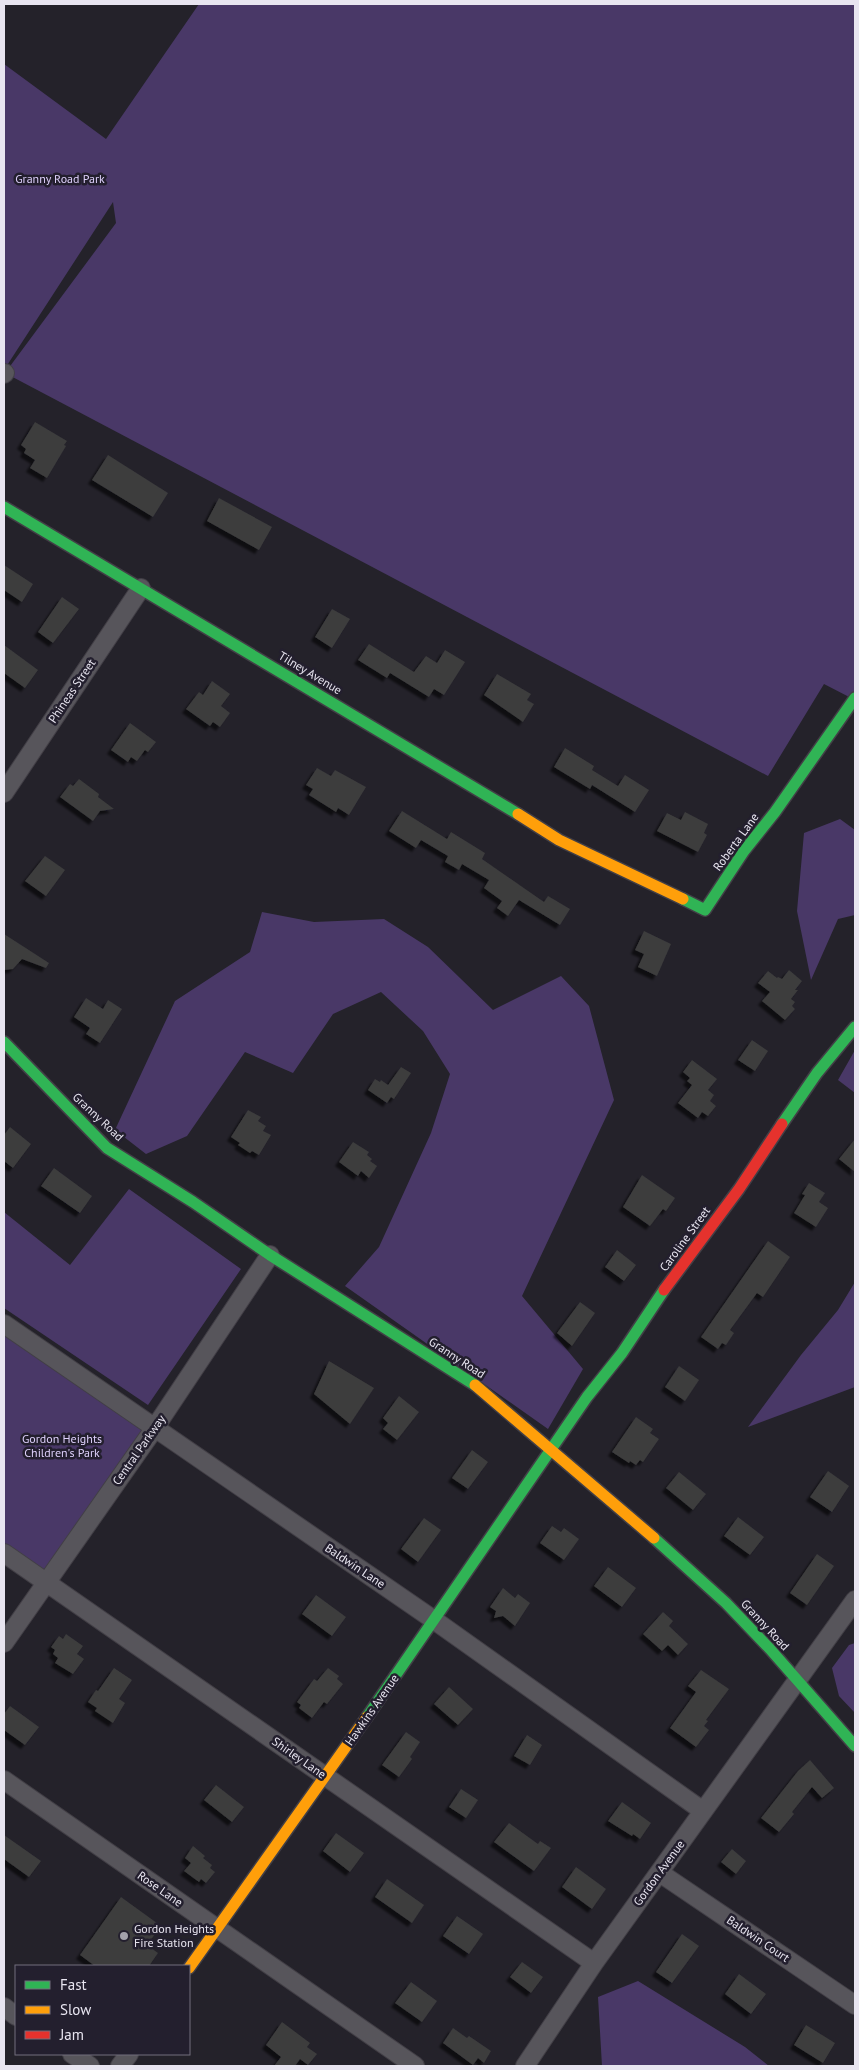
<svg xmlns="http://www.w3.org/2000/svg" width="859" height="2070" font-family="'PT Sans',sans-serif">
  <defs>
    <filter id="shadow"><feDropShadow dx="-4" dy="4" stdDeviation="1" flood-color="#0009"/></filter>
  </defs>
  <rect width="100%" height="100%" fill="#24222a"/>
  <path fill="#493867" d="M199,4H855V700L824,684L768,776L5,373L116,223L113,202L4,370V64L106,139Z
    M840,819L855,830V915L838,919L811,980L797,911L804,833Z
    M262,912L314,922L384,919L428,947L493,1010L561,976L589,1006L614,1100L522,1296L583,1369L548,1429L345,1286L379,1247L431,1133L450,1074L423,1031L381,992L333,1014L293,1073L245,1052L187,1136L146,1154L115,1130L175,1001L250,952Z
    M855,1050V1093L838,1080Z
    M129,1189L241,1269L148,1405L4,1308V1212L70,1265Z
    M855,1282V1387L748,1427L801,1355L838,1310Z
    M4,1334L143,1431L44,1572L4,1544Z
    M855,1643V1713L839,1696L832,1668L849,1645Z
    M638,1981L745,2047L769,2066H602L598,1997Z"/>
  <path fill="#3c3c3d" filter="url(#shadow)" d="M35,422L67,441L64,445L66,446L47,478L30,468L35,460L24,453L26,449L21,445Z
    M108,455L168,493L153,517L92,480Z
    M219,498L272,527L259,550L207,521Z
    M4,565L33,584L22,602L4,590Z
    M62,597L79,609L53,643L38,632Z
    M332,609L350,619L332,648L315,637Z
    M369,644L414,672L426,656L437,663L445,650L465,662L444,695L434,689L429,697L390,673L387,678L358,660Z
    M4,645L38,670L25,688L4,673Z
    M497,674L531,694L527,700L534,704L523,722L484,695Z
    M212,681L230,694L221,706L230,713L220,727L213,722L210,726L186,709L199,692L203,695Z
    M130,723L156,742L148,752L145,750L137,761L131,757L128,762L111,750Z
    M565,748L594,766L592,770L618,786L625,775L649,790L635,812L592,785L590,789L554,767Z
    M317,768L331,776L335,770L366,787L349,815L338,808L336,812L309,795L313,789L306,785Z
    M79,779L99,794L98,797L114,809L100,811L93,821L60,797L70,784L73,786Z
    M402,811L447,839L451,832L485,853L482,859L544,902L548,896L570,909L560,925L519,900L508,916L497,908L502,901L484,888L489,880L462,864L459,870L445,862L448,856L421,840L416,848L389,831Z
    M685,812L708,824L704,833L707,835L698,852L657,831L667,813L681,820Z
    M45,856L65,870L46,896L25,881Z
    M644,931L671,944L657,976L638,967L644,954L635,950Z
    M4,934L49,963L46,968L22,959L13,969L4,970Z
    M789,970L802,981L795,990H798L791,999L795,1002L792,1006L795,1009L785,1020L762,1001L770,992L758,983L768,971L777,978L778,977L782,979Z
    M86,998L103,1009L108,1000L122,1009L100,1043L86,1034L90,1028L74,1017Z
    M752,1040L768,1051L755,1071L738,1060Z
    M692,1060L717,1079L708,1090L714,1095L710,1101L716,1106L708,1116L702,1112L698,1118L678,1103L692,1085L687,1081L690,1078L683,1072Z
    M401,1067L411,1073L394,1099L391,1097L387,1103L368,1090L375,1079L380,1082L381,1080L388,1085Z
    M248,1110L261,1117L258,1121L266,1126L263,1131L271,1135L259,1155L252,1151L250,1153L238,1145L240,1143L231,1137Z
    M10,1127L31,1144L13,1168L4,1161V1135Z
    M855,1139V1172L839,1159Z
    M353,1142L369,1152L367,1155L372,1159L370,1161L377,1166L369,1178L361,1171L358,1176L339,1162Z
    M54,1168L92,1196L80,1213L41,1186Z
    M642,1175L675,1198L666,1211L663,1209L650,1226L623,1207Z
    M809,1183L825,1193L819,1202L828,1208L816,1227L794,1213L805,1195L802,1194Z
    M768,1241L790,1257L763,1297L757,1293L730,1330L734,1333L726,1345L722,1343L718,1349L701,1337Z
    M617,1250L636,1265L624,1281L605,1267Z
    M580,1302L595,1313L572,1346L557,1333Z
    M329,1361L374,1388L350,1424L314,1394Z
    M679,1366L699,1380L685,1401L665,1387Z
    M399,1396L419,1412L397,1440L383,1429L388,1423L383,1418Z
    M636,1417L653,1429L650,1433L659,1439L643,1462L640,1460L636,1465L630,1461L629,1463L612,1452Z
    M472,1450L488,1462L468,1489L452,1478Z
    M828,1471L849,1486L832,1512L810,1497Z
    M679,1472L706,1494L693,1510L666,1488Z
    M738,1517L764,1537L750,1555L724,1536Z
    M424,1518L441,1530L418,1562L401,1549Z
    M552,1526L561,1532L564,1528L579,1539L564,1560L540,1543Z
    M817,1554L834,1566L807,1605L790,1593Z
    M608,1567L636,1588L622,1607L594,1586Z
    M503,1588L515,1598L518,1594L530,1603L515,1626L503,1616L494,1618L496,1611L490,1607Z
    M316,1595L346,1617L332,1636L302,1614Z
    M663,1612L673,1621L669,1626L688,1644L678,1655L668,1645L662,1651L643,1634Z
    M66,1634L83,1646L77,1654L84,1659L73,1674L55,1663L58,1658L53,1654L55,1650L51,1647L59,1636L63,1639Z
    M114,1668L132,1680L119,1699L125,1703L113,1723L95,1711L97,1708L88,1702L96,1690L98,1691Z
    M328,1668L339,1676L337,1679L343,1684L327,1704L324,1702L312,1718L299,1708L301,1705L297,1702L314,1679L317,1681Z
    M701,1670L729,1689L706,1720L708,1721L704,1726L709,1730L696,1747L670,1728L696,1692L688,1686Z
    M449,1687L473,1709L458,1725L434,1704Z
    M10,1706L39,1727L25,1745L4,1730V1714Z
    M406,1732L420,1742L410,1757L412,1759L399,1777L382,1765Z
    M527,1735L542,1745L530,1765L514,1756Z
    M810,1760L834,1788L822,1798L812,1787L792,1812L794,1814L779,1832L761,1818L798,1771Z
    M216,1785L244,1807L232,1822L204,1800Z
    M461,1789L478,1800L466,1818L449,1807Z
    M622,1802L651,1823L640,1839L633,1834L632,1836L608,1821Z
    M509,1823L538,1844L540,1841L551,1848L534,1871L494,1842Z
    M336,1833L364,1853L350,1872L323,1851Z
    M4,1835L41,1861L29,1877L4,1859Z
    M193,1846L205,1856L203,1858L212,1865L210,1868L215,1872L206,1883L201,1879L199,1882L184,1871L191,1863L185,1858Z
    M732,1849L746,1861L736,1874L721,1862Z
    M576,1867L606,1889L592,1909L562,1887Z
    M387,1879L424,1905L412,1923L375,1897Z
    M121,1897L161,1926L147,1945L158,1953L149,1966H95L80,1955Z
    M457,1916L483,1934L469,1954L443,1936Z
    M682,1934L699,1946L672,1983L656,1972Z
    M522,1962L543,1977L531,1993L510,1977Z
    M739,1974L766,1994L751,2014L725,1994Z
    M411,1982L437,2001L422,2022L395,2003Z
    M282,2022L310,2043L307,2047L317,2054L308,2065L300,2059L295,2066H274L281,2057L266,2045Z
    M806,2025L835,2043L823,2063L794,2045Z
    M453,2028L467,2038L469,2036L491,2051L484,2063L478,2058L473,2065L443,2043Z"/>
  <g fill="none" stroke-linecap="round" stroke-linejoin="round">
    <defs>
      <path id="street" d="M4,374L5,373
        M4,793L141,588
        M4,1324L434,1620L703,1811
        M4,1553L594,1963
        M4,1643L154,1429L270,1255
        M4,1780L415,2066
        M660,1873L855,2005
        M4,2007L16,2016
        M72,2054L90,2066
        M120,2066L129,2054
        M525,2066L594,1963L855,1600"/>
      <path id="fast" d="M4,507L518,814
        M683,899L705,910L744,851L775,812L855,698
        M4,1042L107,1148L193,1202L270,1255L475,1385
        M782,1124L817,1073L855,1027
        M654,1538L726,1603L770,1649L855,1746
        M367,1717L587,1397L622,1353L664,1290"/>
      <path id="slow" d="M518,814L559,840L683,899
        M475,1385L654,1538
        M189,1968L367,1717"/>
      <path id="jam" d="M664,1290L739,1189L782,1124"/>
    </defs>
    <use href="#street" stroke="#423f46" stroke-width="20"/>
    <use href="#fast" stroke="#423f46" stroke-width="14"/>
    <use href="#slow" stroke="#423f46" stroke-width="14"/>
    <use href="#jam" stroke="#423f46" stroke-width="14"/>
    <use href="#street" stroke="#57555b" stroke-width="18"/>
    <use href="#fast" stroke="#30b455" stroke-width="11"/>
    <use href="#slow" stroke="#ff9f0a" stroke-width="11"/>
    <use href="#jam" stroke="#e5322d" stroke-width="11"/>
  </g>
  <circle fill="#a3a1ab" stroke="#231f2e" stroke-width="2" cx="124" cy="1936" r="5"/>
  <g text-anchor="middle" stroke-width="5" stroke-linejoin="round" paint-order="stroke">
    <g font-size="12" fill="#ded0fb" stroke="#231f2e">
      <text x="60" y="183">Granny Road Park</text>
      <text x="62" y="1443">Gordon Heights<tspan x="62" dy="14">Children's Park</tspan></text>
    </g>
    <g font-size="12" fill="#e8e5f0" stroke="#231f2e">
      <text transform="translate(310 673) rotate(31)" y="4">Tilney Avenue</text>
      <text transform="translate(72 691) rotate(-56)" y="4">Phineas Street</text>
      <text transform="translate(736 842) rotate(-54)" y="4">Roberta Lane</text>
      <text transform="translate(98 1117) rotate(43)" y="4">Granny Road</text>
      <text transform="translate(685 1239) rotate(-54)" y="4">Caroline Street</text>
      <text transform="translate(457 1358) rotate(33)" y="4">Granny Road</text>
      <text transform="translate(139 1450) rotate(-55)" y="4">Central Parkway</text>
      <text transform="translate(355 1566) rotate(34)" y="4">Baldwin Lane</text>
      <text transform="translate(765 1625) rotate(47)" y="4">Granny Road</text>
      <text transform="translate(372 1710) rotate(-55)" y="4">Hawkins Avenue</text>
      <text transform="translate(299 1758) rotate(35)" y="4">Shirley Lane</text>
      <text transform="translate(659 1873) rotate(-54)" y="4">Gordon Avenue</text>
      <text transform="translate(160 1889) rotate(35)" y="4">Rose Lane</text>
      <text transform="translate(758 1939) rotate(34)" y="4">Baldwin Court</text>
    </g>
    <g font-size="12" fill="#e8e5f0" stroke="#231f2e" text-anchor="start">
      <text x="134" y="1933">Gordon Heights<tspan x="134" dy="14">Fire Station</tspan></text>
    </g>
  </g>
  <rect width="859" height="2070" fill="none" stroke="#e8e5f0" stroke-width="10"/>
  <rect x="15" y="1965" width="175" height="90" fill="#231f2e" stroke="#726e7c"/>
  <rect x="25" y="1981" width="25" height="8" fill="#30b455" stroke="#726e7c"/>
  <text x="60" y="1990" font-size="15" fill="#e8e5f0">Fast</text>
  <rect x="25" y="2006" width="25" height="8" fill="#ff9f0a" stroke="#726e7c"/>
  <text x="60" y="2015" font-size="15" fill="#e8e5f0">Slow</text>
  <rect x="25" y="2031" width="25" height="8" fill="#e5322d" stroke="#726e7c"/>
  <text x="60" y="2040" font-size="15" fill="#e8e5f0">Jam</text>
</svg>
